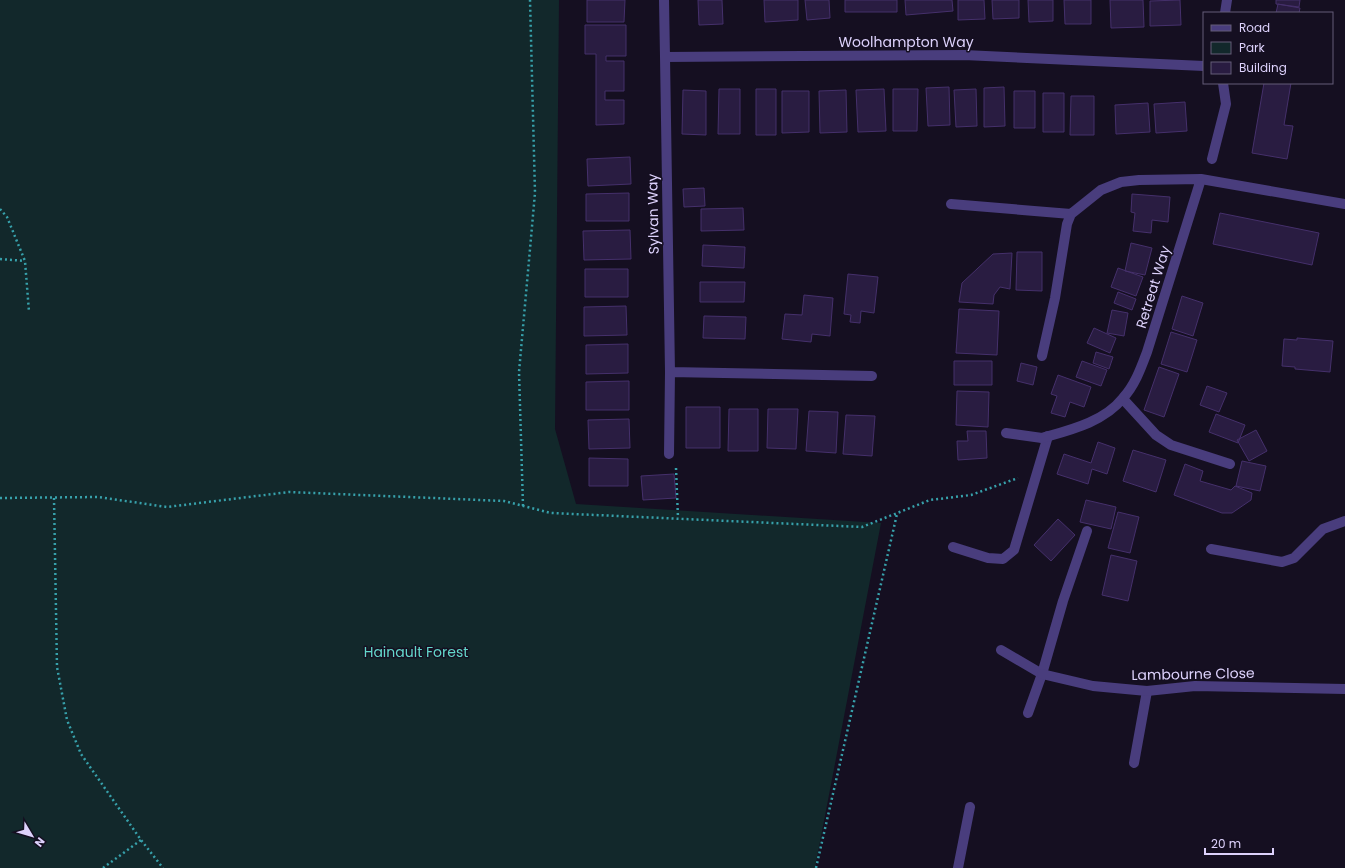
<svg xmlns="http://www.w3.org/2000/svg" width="1345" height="868" font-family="Poppins,sans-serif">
  <rect width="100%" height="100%" fill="#150f21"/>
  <path fill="#12282b" d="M0,0H559L555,429L576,504L881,523L815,868H0Z"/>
  <path fill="#291c41" stroke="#45306b" d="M587,0H625L624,22H587Z
    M698,0H722L723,24L699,25Z
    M764,0H798V20L765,22Z
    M805,0H829L830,18L807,20Z
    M845,0H897V12H845Z
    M905,0H952L953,11L906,15Z
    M958,0H984L985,19L958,20Z
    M992,0H1019V18L993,19Z
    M1028,0H1053V21L1029,22Z
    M1064,0H1091V24H1065Z
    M1110,0H1143L1144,27L1111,28Z
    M1180,0L1181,25L1150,26V1Z
    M1276,0H1300L1299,7L1276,4Z
    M1278,4L1300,8L1299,13H1276Z
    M585,25H626V56H606V61H624V91H605V100H624V124L596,125V54H585Z
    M1264,83H1291L1284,125L1293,126L1287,159L1252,153Z
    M949,87L950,125L928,126L926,88Z
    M1004,87L1005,126L984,127V88Z
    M719,89H740V134H718Z
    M756,89H776V135H756Z
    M884,89L886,131L858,132L856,90Z
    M893,89H918L917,131H893Z
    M976,89L977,126L956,127L954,90Z
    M683,90L706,91V135L682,134Z
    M846,90L847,132L820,133L819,91Z
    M782,91H809V132L782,133Z
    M1014,91H1035V128H1014Z
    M1043,93H1064V132H1043Z
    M1071,96H1094V135H1070Z
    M1185,102L1187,131L1156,133L1154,104Z
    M1148,103L1150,132L1116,134L1115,105Z
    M630,157L631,184L588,186L587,159Z
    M704,188L705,206L684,207L683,189Z
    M629,193V221H586V194Z
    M1132,194L1170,197L1168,222L1152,220L1151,233L1133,231L1135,213L1131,212Z
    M743,208L744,230L701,231V209Z
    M1220,213L1319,233L1312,265L1213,244Z
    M630,230L631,259L584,260L583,231Z
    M1131,243L1152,248L1145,275L1125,271Z
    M703,245L745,247L744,268L702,266Z
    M1017,252H1042V291L1016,290Z
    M1012,253L1010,289L1000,287L994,295L993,304L959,302L962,283L993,254Z
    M1118,268L1143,277L1136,296L1111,287Z
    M585,269H628V297H585Z
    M848,274L878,277L874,313L861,311L860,323L850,322L851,315L844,314Z
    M700,282H745L744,302H700Z
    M1118,292L1136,299L1132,310L1114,303Z
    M804,295L833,298L830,336L812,334L811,342L782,339L785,314L802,315Z
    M1182,296L1203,303L1193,336L1172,329Z
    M626,306L627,335L584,336V307Z
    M959,309L999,311L997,355L956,353Z
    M1112,310L1128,313L1124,336L1107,333Z
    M704,316L746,317L745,339L703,338Z
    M1094,328L1116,338L1110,353L1087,343Z
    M1171,332L1197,340L1187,372L1161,364Z
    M1297,338L1333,341L1330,372L1295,369V367L1282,366L1284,339L1297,340Z
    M628,344V373L586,374V345Z
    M1096,352L1113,357L1109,369L1093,363Z
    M954,361H992V385H954Z
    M1082,361L1107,370L1101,386L1076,377Z
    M1021,363L1037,367L1033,385L1017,381Z
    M1159,367L1179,374L1164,417L1144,410Z
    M1058,375L1091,387L1084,407L1070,402L1065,417L1051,413L1057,396L1051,394Z
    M629,381V410H586V382Z
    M1207,386L1227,393L1219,412L1200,405Z
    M957,391L989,392L988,427L956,425Z
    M686,407H720V448H686Z
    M729,409H758V451H728Z
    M768,409H798L796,449L767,448Z
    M809,411L838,412L836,453L806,451Z
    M1216,414L1245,425L1238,443L1209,432Z
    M846,415L875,416L872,456L843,454Z
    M629,419L630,448L589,449L588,420Z
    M1256,430L1267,451L1249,461L1237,440Z
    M967,431H986L987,458L958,460L957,441H968Z
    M1098,442L1115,448L1107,474L1092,469L1088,484L1057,474L1064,454L1091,463Z
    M1133,450L1166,460L1156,492L1123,481Z
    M589,458L628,459V486H589Z
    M1242,461L1266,466L1260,491L1236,486Z
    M1185,464L1203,471L1200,481L1231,490L1235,486L1252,493L1251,500L1232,513H1222L1174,495Z
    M674,474L676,498L643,500L641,476Z
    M1086,500L1116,507L1111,529L1080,522Z
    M1118,512L1139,517L1130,553L1108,548Z
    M1058,519L1075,535L1051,561L1034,545Z
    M1111,555L1137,561L1128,601L1102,595Z"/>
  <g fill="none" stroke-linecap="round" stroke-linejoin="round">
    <path stroke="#37a1ab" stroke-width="2.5" stroke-dasharray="2 3" stroke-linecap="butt" d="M0,209L7,217L25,261L29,312
      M0,259L25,261
      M676,468L678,518
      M0,498L98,497L167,507L289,492L504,501L551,513L862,527L930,500L971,495L1018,478
      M54,498L57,667L67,720L81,754L141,840L163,868
      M523,506L519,372L535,193L530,0
      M103,868L141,840
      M816,868L897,514"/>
    <path stroke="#493d7d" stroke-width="10" d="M1006,433L1042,438
      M953,547L988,558L1003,559L1014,550L1048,436
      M1001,650L1042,674
      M1028,713L1042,674L1063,601L1087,531
      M1134,763L1147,691"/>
    <path stroke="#493d7d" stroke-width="10" d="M664,0L665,57L964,55L1204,66
      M1225,13L1227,0
      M665,57L670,372
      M1212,159L1226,104L1223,83
      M951,204L1071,214
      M1042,356L1055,298L1067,224L1071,214L1101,190L1121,182L1139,180L1201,179L1345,204
      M1123,399L1156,435L1171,445L1230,464
      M1042,438C1070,430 1104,422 1123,398C1135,385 1141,368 1147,352L1201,179
      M669,454L670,372L872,376
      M1211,549L1282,562L1294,558L1323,529L1345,521
      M1042,674L1093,686L1147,691L1195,686L1345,689
      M958,868L970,807"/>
  </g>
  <g text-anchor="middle" stroke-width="3" stroke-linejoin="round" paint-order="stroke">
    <g font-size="14" fill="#ddd2fc" stroke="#150f21">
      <text x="906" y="47">Woolhampton Way</text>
      <text transform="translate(653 214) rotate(-91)" y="5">Sylvan Way</text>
      <text transform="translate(1153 287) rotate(-73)" y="5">Retreat Way</text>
      <text transform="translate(1193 674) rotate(-1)" y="5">Lambourne Close</text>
    </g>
    <g font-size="14" fill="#63d7cb" stroke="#150f21">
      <text x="416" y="657">Hainault Forest</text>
    </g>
  </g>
  <rect x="1203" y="12" width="130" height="72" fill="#150f21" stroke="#655d79"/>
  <rect x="1211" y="25" width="20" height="6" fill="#493d7d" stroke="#655d79"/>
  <text x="1239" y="32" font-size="12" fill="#ddd2fc">Road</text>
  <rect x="1211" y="42" width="20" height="12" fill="#12282b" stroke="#655d79"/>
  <text x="1239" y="52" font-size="12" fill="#ddd2fc">Park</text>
  <rect x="1211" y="62" width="20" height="12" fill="#291c41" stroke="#655d79"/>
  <text x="1239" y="72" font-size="12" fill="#ddd2fc">Building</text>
  <g transform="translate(32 836) rotate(128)" stroke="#150f21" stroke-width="3" paint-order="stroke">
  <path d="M0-3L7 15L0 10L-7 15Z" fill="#ddd2fc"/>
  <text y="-6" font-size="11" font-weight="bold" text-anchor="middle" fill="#ddd2fc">N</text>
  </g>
  <path d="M1205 848v6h68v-6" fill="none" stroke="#ddd2fc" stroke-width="2"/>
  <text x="1211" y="848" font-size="12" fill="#ddd2fc" stroke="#150f21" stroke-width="3" paint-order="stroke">20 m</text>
</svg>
